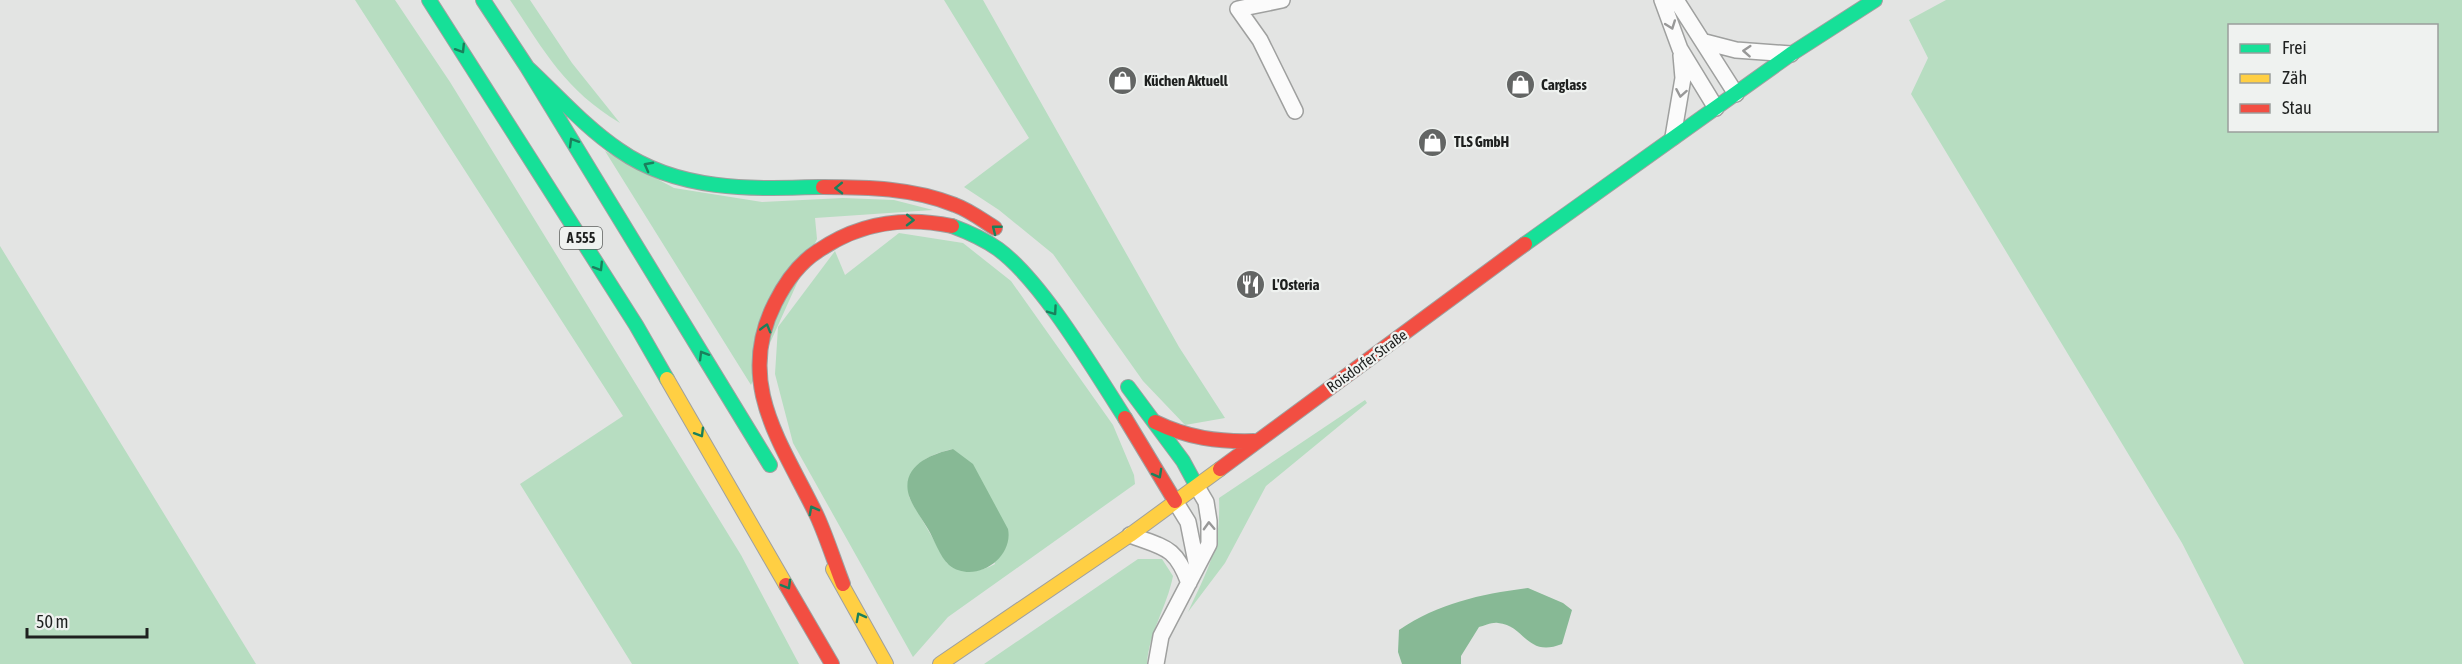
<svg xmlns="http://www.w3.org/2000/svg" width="2462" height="664" font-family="'Asap Condensed',sans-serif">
  <rect width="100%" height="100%" fill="#e3e4e3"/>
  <path fill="#b7ddc1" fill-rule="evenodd" d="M355,0H395L450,82L741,555L799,664H632L520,484L623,416Z
    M510,0H530L572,63L620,123C565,90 545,52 510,0Z
    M944,0H983L1179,347L1225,418L1185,425L1143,381L1053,254L999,210L964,187L1029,138Z
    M1946,0H2462V664H2244L2182,543L1911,94L1928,58L1909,20ZM2230,26H2436V130H2230Z
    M605,151L674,188L762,202L843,198L894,200L933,210L815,218L817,239L751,385Z
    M899,233L963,243L1011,281L1113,425L1134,475L1135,484L948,617L913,657L793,443L775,374L778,327L835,251L845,275ZM953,449L995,564C979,573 963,573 947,563L909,497C906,465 927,455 953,449Z
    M0,246L256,664H0Z
    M1365,400L1367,403L1266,486L1225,563L1188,612C1208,569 1221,548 1219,498Z
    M1138,559H1162L1173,576C1167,607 1149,632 1147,664H984Z"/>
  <path fill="#87b995" d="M953,449L973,464L1008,529C1014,559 974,585 949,565C940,557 934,539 928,529C922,519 913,507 909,496C900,466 931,454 953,449Z
    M1528,588L1563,603L1572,610L1562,644C1526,658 1525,625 1498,623C1492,622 1484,626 1479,627L1461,656V664H1402L1398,652L1399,630C1439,603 1481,594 1528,588Z"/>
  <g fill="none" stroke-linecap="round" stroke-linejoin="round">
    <defs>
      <path id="street" d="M1282,0L1238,9L1260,40L1295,111
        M1662,0L1680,49L1716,108
        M1676,0L1736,94
        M1705,42L1736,50L1791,54
        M1673,137L1683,78L1681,55
        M1175,501L1188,522L1197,567
        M1130,535C1165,548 1175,546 1189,583
        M1156,664L1161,636L1209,544V521L1206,502L1196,485"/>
      <path id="fast" d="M429,0L636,325L667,379
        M483,0L527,67L770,465
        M527,67C557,95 585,127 619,150C679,192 753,189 823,187
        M952,226C968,232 984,239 998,249C1042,281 1094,370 1125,418
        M1525,244L1791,54L1875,0
        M1128,387L1183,461L1196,485"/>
      <path id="slow" d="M667,379L786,585
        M833,569L886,664
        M940,664L1130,535L1220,469"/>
      <path id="jam" d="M823,187C867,187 913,188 955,205C969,210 982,220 995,228
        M1125,418L1175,501
        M1155,422C1188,438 1218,442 1254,441
        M1220,469L1525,244
        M843,584C834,561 827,538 817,516C783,445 734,384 775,303C785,283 799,263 818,251C860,222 904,216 952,226
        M786,585L832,664"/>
    </defs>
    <use href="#street" stroke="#9fa09f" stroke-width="18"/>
    <use href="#fast" stroke="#9fa09f" stroke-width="16"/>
    <use href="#slow" stroke="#9fa09f" stroke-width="16"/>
    <use href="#jam" stroke="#9fa09f" stroke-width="16"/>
    <use href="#street" stroke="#fbfbfb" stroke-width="15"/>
    <use href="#fast" stroke="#16e098" stroke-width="14"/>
    <use href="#slow" stroke="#ffcf43" stroke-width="14"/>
    <use href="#jam" stroke="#f24e42" stroke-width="14"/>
  </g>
  <defs><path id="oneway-chevron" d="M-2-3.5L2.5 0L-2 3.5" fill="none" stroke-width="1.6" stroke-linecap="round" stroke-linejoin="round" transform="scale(1.5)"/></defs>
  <g stroke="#989898">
    <use href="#oneway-chevron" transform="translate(1671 25) rotate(70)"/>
    <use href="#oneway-chevron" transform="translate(1747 51) rotate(-176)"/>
    <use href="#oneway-chevron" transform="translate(1681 93) rotate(100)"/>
    <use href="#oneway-chevron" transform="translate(1209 526) rotate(-92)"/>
  </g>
  <g stroke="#1a805c">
    <use href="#oneway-chevron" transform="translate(461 49) rotate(58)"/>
    <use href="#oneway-chevron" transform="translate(573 142) rotate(-121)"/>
    <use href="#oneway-chevron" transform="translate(648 166) rotate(-152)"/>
    <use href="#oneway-chevron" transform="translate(839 188) rotate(179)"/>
    <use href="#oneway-chevron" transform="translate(910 220) rotate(1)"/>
    <use href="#oneway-chevron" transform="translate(996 229) rotate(-142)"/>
    <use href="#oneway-chevron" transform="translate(599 267) rotate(58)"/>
    <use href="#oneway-chevron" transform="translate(1053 311) rotate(55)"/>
    <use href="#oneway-chevron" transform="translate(766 328) rotate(-74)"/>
    <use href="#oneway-chevron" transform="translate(703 355) rotate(-121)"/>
    <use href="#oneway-chevron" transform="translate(700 433) rotate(59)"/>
    <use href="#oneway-chevron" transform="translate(1158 474) rotate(61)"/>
    <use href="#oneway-chevron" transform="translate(813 510) rotate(-118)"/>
    <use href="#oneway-chevron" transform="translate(787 585) rotate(60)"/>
    <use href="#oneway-chevron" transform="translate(860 617) rotate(-118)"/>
  </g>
  <defs>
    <symbol id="shop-disc" viewBox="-11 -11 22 22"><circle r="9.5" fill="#636564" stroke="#eff2f0"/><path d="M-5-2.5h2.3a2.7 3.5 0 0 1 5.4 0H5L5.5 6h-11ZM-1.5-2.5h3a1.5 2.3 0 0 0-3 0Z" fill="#fff"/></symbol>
    <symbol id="restaurant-disc" viewBox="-11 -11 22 22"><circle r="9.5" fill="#636564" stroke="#eff2f0"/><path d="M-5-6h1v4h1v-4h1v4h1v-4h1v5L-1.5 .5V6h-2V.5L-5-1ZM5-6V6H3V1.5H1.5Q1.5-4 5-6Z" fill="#fff"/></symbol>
  </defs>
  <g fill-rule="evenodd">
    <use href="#shop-disc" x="1106" y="64" width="33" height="33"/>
    <use href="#shop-disc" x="1504" y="68" width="33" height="33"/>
    <use href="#shop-disc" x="1416" y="126" width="33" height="33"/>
    <use href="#restaurant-disc" x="1234" y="268" width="33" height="33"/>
  </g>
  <g text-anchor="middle" stroke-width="4.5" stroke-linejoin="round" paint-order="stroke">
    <rect fill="#eff2f0" stroke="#5d5f5e" stroke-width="1.5" x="560" y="227" width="42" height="22" rx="4.5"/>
    <g font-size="14" font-weight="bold" fill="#1e201f">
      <text x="581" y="243">A 555</text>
    </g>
    <g font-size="15" font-weight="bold" fill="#1e201f" stroke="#eff2f0" text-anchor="start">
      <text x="1144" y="86">Küchen Aktuell</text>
      <text x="1541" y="90">Carglass</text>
      <text x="1454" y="147">TLS GmbH</text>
      <text x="1272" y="290">L'Osteria</text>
    </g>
    <g font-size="15" fill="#1e201f" stroke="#eff2f0">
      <text transform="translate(1367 361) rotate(-36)" y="5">Roisdorfer Straße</text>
    </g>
  </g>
  <rect x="2228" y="24" width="210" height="108" fill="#eff2f0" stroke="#9b9e9c" stroke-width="1.5"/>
  <rect x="2240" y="44" width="30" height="9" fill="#16e098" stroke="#9b9e9c" stroke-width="1.5"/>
  <text x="2282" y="54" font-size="18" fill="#1e201f">Frei</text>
  <rect x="2240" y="74" width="30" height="9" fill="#ffcf43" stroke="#9b9e9c" stroke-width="1.5"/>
  <text x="2282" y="84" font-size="18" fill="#1e201f">Zäh</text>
  <rect x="2240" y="104" width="30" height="9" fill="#f24e42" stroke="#9b9e9c" stroke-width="1.5"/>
  <text x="2282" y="114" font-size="18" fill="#1e201f">Stau</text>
  <path d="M27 628v9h120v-9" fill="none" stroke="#1e201f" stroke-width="3"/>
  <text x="36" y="628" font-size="18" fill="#1e201f" stroke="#eff2f0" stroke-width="4.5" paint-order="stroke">50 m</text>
</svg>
